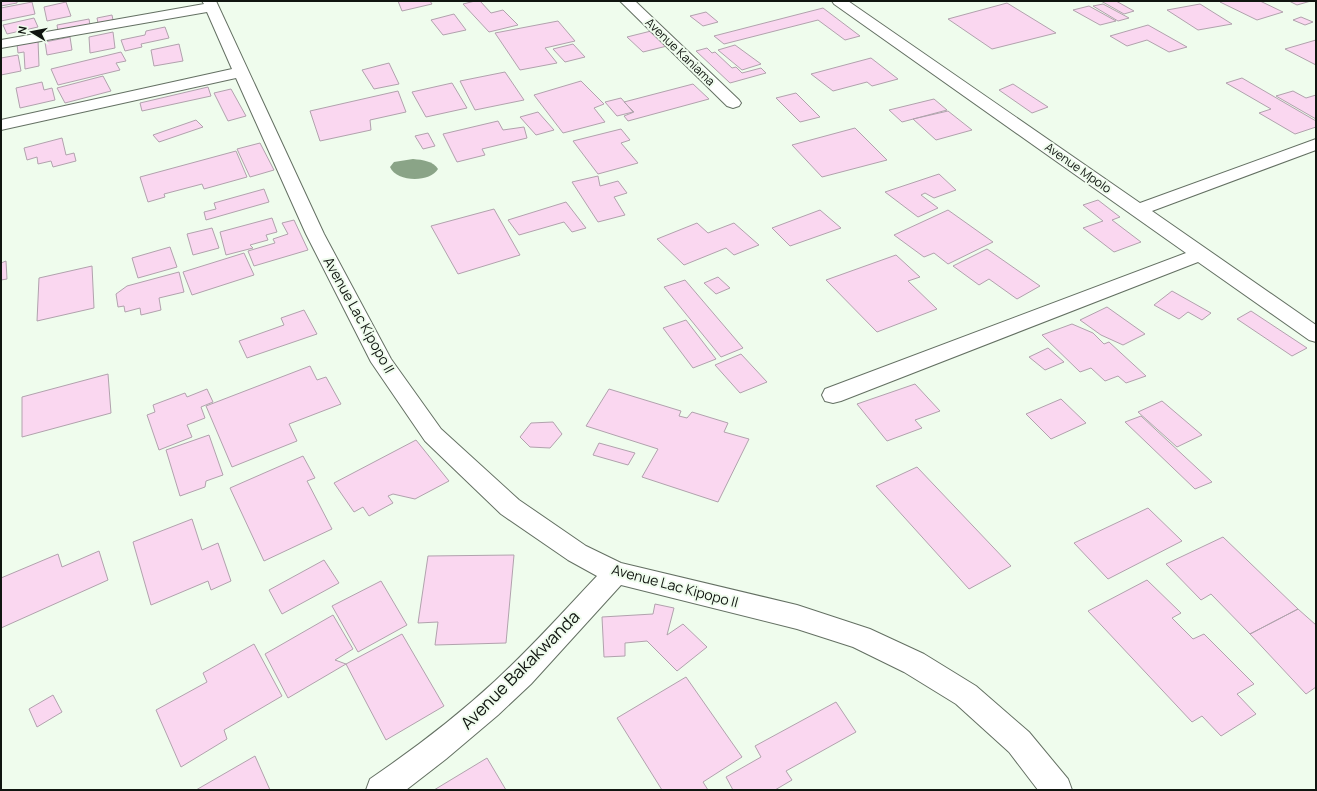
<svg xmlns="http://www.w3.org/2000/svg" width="1317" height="791" font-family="Manrope,sans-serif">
  <rect width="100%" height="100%" fill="#effced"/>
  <path fill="#8aa487" d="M413,159C423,160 433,161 438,169C430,183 396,182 390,167L394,162Z"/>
  <path fill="#fad7f0" stroke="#b1a2ad" d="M1,1H17V3L1,6Z
    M398,1H430L432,4L402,11Z
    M475,1H480L491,13L503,10L518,25L489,32L463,4Z
    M1101,1H1116L1134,11L1124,14Z
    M1225,1H1260L1283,12L1257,20L1220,2Z
    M1289,1H1311L1297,5Z
    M32,2L35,14L1,21V8Z
    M66,2L71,16L47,21L44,7Z
    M1007,3L1056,33L992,49L948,19Z
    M1103,4L1129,18L1118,21L1093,6Z
    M1200,4L1232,24L1198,30L1167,10Z
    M1089,6L1116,21L1100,25L1073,10Z
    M823,8L860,36L845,40L818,20L724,44L714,36Z
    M706,12L718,22L703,26L690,16Z
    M454,14L466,30L443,35L431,20Z
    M112,15L113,20L98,23L97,18Z
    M1301,17L1313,22L1305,25L1293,20Z
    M34,18L38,27L7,34L3,25Z
    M89,19L90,25L58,31L57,25Z
    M558,21L575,41L545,48L557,63L520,70L495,33Z
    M1148,25L1187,47L1169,52L1147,40L1127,46L1110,36Z
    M165,27L169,38L141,44L142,47L125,51L121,40L145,35L146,31Z
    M651,31L667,46L643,52L627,37Z
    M113,32L115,48L90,53L89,37Z
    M70,37L72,50L47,55L45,42Z
    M38,40L39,66L25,69L24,52L18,53L17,44Z
    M1316,40V65L1285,49Z
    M179,44L183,61L154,66L151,50Z
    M573,44L585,57L565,62L553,49Z
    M735,45L761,64L742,70L718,50Z
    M707,48L712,53L715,52L732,68L736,67L742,73L761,68L766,73L730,83L696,51Z
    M121,52L126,61L116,63L120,70L58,85L51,69Z
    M18,55L21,71L1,75V58Z
    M871,58L898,79L872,86L867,82L833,91L811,74Z
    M389,63L399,84L374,89L362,70Z
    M505,72L524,100L475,110L460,81Z
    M103,76L111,91L65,103L57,88Z
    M1242,78L1316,121V127L1295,134L1259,113L1271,109L1226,83Z
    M581,81L604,104L594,108L605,122L563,133L534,95Z
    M42,82L44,90L52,88L55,100L20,108L16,88Z
    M452,83L467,108L426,117L412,92Z
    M693,84L709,99L628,121L624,116L634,112L624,102Z
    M1013,84L1048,107L1032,113L999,90Z
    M208,87L211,96L142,111L140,103Z
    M231,89L246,116L228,121L214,93Z
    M398,91L406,112L370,120L371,130L320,141L310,111Z
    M1293,91L1306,98L1316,95V119L1276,96Z
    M796,93L820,117L800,122L776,98Z
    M621,98L633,112L617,116L605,102Z
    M934,99L947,110L902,122L889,110Z
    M948,111L972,130L936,140L913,119Z
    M538,112L554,130L536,135L520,117Z
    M196,120L203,127L159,142L153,135Z
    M498,121L503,130L524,127L527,138L482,149L485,155L457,162L443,134Z
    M855,128L887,160L822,177L792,145Z
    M621,129L630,140L621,143L638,163L598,174L573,141Z
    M428,133L435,146L423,149L415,136Z
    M62,138L66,155L74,153L76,161L53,167L51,161L38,164L37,157L27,160L24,148Z
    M260,143L274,170L250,177L237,149Z
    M236,151L247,177L204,189L202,184L164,194L165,197L148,202L140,177Z
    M939,174L956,190L934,198L925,193L921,195L938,208L918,217L885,192Z
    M598,176L600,186L618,181L627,193L614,197L625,215L598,222L572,182Z
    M264,189L269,202L206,220L204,212L216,209L214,203Z
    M1098,200L1120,217L1112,220L1141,242L1114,252L1083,228L1103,221L1083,205Z
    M566,202L586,228L572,232L564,222L519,235L508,220Z
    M494,209L520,255L458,274L431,226Z
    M820,210L841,228L790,246L772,228Z
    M948,210L993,242L948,264L934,253L924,257L894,235Z
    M272,218L277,232L266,235L268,240L250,245L253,248L226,255L220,232Z
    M294,220L308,250L254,266L248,251L275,243L273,239L288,234L282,223Z
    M697,223L708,233L734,223L759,245L734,255L726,248L684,265L657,239Z
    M212,228L219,248L193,255L187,234Z
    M170,247L177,267L138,278L132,258Z
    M987,249L1040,286L1017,299L989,279L979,285L953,266Z
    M244,253L254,275L192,295L183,272Z
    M896,255L920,277L908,281L937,309L877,332L826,280Z
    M6,261L7,279L1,280V263Z
    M92,266L94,308L37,321L39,278Z
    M179,272L184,292L159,298L161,310L141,315L140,308L125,312L124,306L118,307L116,294L127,286Z
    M718,277L730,288L716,294L704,283Z
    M685,280L743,348L721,357L664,287Z
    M1172,291L1211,313L1202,320L1188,312L1179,319L1154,305Z
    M1107,307L1145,334L1123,345L1101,335L1080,320Z
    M304,310L317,334L247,358L239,341L284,325L281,318Z
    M1251,311L1307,348L1292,356L1237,319Z
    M686,320L716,359L693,368L663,328Z
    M1072,324L1093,333L1104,344L1109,342L1146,376L1126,383L1118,376L1105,381L1091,368L1080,372L1042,335Z
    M1048,348L1064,362L1045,370L1029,357Z
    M741,354L767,382L740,393L715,365Z
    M310,366L317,380L326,377L341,404L289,424L297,441L232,467L206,406Z
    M108,374L111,413L22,437V397Z
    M915,384L940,411L915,420L922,428L887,441L857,404Z
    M207,389L213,402L201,407L205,418L187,425L192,437L159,450L147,415L155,412L153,405L185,393L187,397Z
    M609,389L681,411L679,416L687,418L692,412L728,423L724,432L749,439L718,502L642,477L658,449L586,426Z
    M1061,399L1086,423L1051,439L1026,414Z
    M1162,401L1202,435L1177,447L1138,412Z
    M1141,416L1212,482L1195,489L1125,422Z
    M553,422L562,434L550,448L530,447L520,437L531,423Z
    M209,435L223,475L206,481L205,487L180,496L166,450Z
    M416,440L449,481L415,499L393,494L388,496L393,503L369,516L363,507L354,512L334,483Z
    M599,443L635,453L628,465L593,455Z
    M303,456L315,478L307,481L332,529L264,561L230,488Z
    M917,467L1011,566L969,589L876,486Z
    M1148,508L1182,541L1108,579L1074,543Z
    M192,519L202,550L218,543L231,581L211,590L208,581L151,605L133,542Z
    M1223,537L1298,609L1250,634L1211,594L1201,600L1166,564Z
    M99,551L108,580L1,628V578L58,554L62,567Z
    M514,555L506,643L435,645L438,622L418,623L428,556Z
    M324,560L339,583L282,614L269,590Z
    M1147,580L1181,613L1172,618L1193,639L1204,634L1254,684L1237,694L1256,714L1221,736L1202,716L1192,722L1088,611Z
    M381,581L407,625L358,652L332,606Z
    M655,604L674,608L667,635L683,624L707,647L677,671L647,641L625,643V656L604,657L602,617L653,614Z
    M1298,609L1316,625V687L1306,694L1250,634Z
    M333,615L353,649L335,660L346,664L288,698L265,654Z
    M402,634L444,706L386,740L346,664Z
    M254,644L282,696L224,730L227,739L181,767L156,710L207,682L203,673Z
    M686,677L742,757L703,782L708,790H662L617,718Z
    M53,695L62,712L37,727L29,709Z
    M836,702L856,732L786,771L792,780L775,790H733L726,777L761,757L755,746Z
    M255,756L270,790H196Z
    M487,758L506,790H434Z"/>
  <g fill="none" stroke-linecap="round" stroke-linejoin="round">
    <defs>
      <path id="street" d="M202,1H216L324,234L391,359L441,429L519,500L586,546L621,563L797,605L870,629L924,654L976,686L1029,732L1068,779L1072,790H1038L1009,752L956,704L904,672L853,647L797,629L621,585L531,684L498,715L446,759L406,790H366L370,779C414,749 456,717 495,681C531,648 564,611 597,576L568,560L501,514L425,441L371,362L306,234L236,78L1,130V120L232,69L207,12L1,48V40L204,4Z
        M620,1H635L739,100L741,103L739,106L733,108L727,106Z
        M832,1H848L1140,203L1316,139V150L1152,211L1316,325V342L1309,340L1198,262L841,401L833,403L825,401L822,395L825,389L1186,253L834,4Z"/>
    </defs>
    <use href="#street" stroke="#647063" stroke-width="2"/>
    <use href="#street" fill="#fff" fill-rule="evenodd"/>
  </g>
  <g text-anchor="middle" stroke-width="4" stroke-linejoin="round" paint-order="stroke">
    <g font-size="12" fill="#101510" stroke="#effced">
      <text transform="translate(680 52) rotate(44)" y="4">Avenue Kaniama</text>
      <text transform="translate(1078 168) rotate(35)" y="4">Avenue Mpolo</text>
    </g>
    <g font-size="14" fill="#101510" stroke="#effced">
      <text transform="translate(359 315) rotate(61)" y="5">Avenue Lac Kipopo II</text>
      <text transform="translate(675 586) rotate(15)" y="5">Avenue Lac Kipopo II</text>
    </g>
    <g font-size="17" fill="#101510" stroke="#effced">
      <text transform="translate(520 670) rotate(-45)" y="6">Avenue Bakakwanda</text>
    </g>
  </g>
  <rect width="1317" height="791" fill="none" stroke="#101510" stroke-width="4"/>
  <g transform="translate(32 32) rotate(280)" stroke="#effced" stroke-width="3" paint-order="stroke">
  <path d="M0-3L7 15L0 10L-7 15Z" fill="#101510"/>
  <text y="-6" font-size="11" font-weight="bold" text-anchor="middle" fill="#101510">N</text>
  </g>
</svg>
